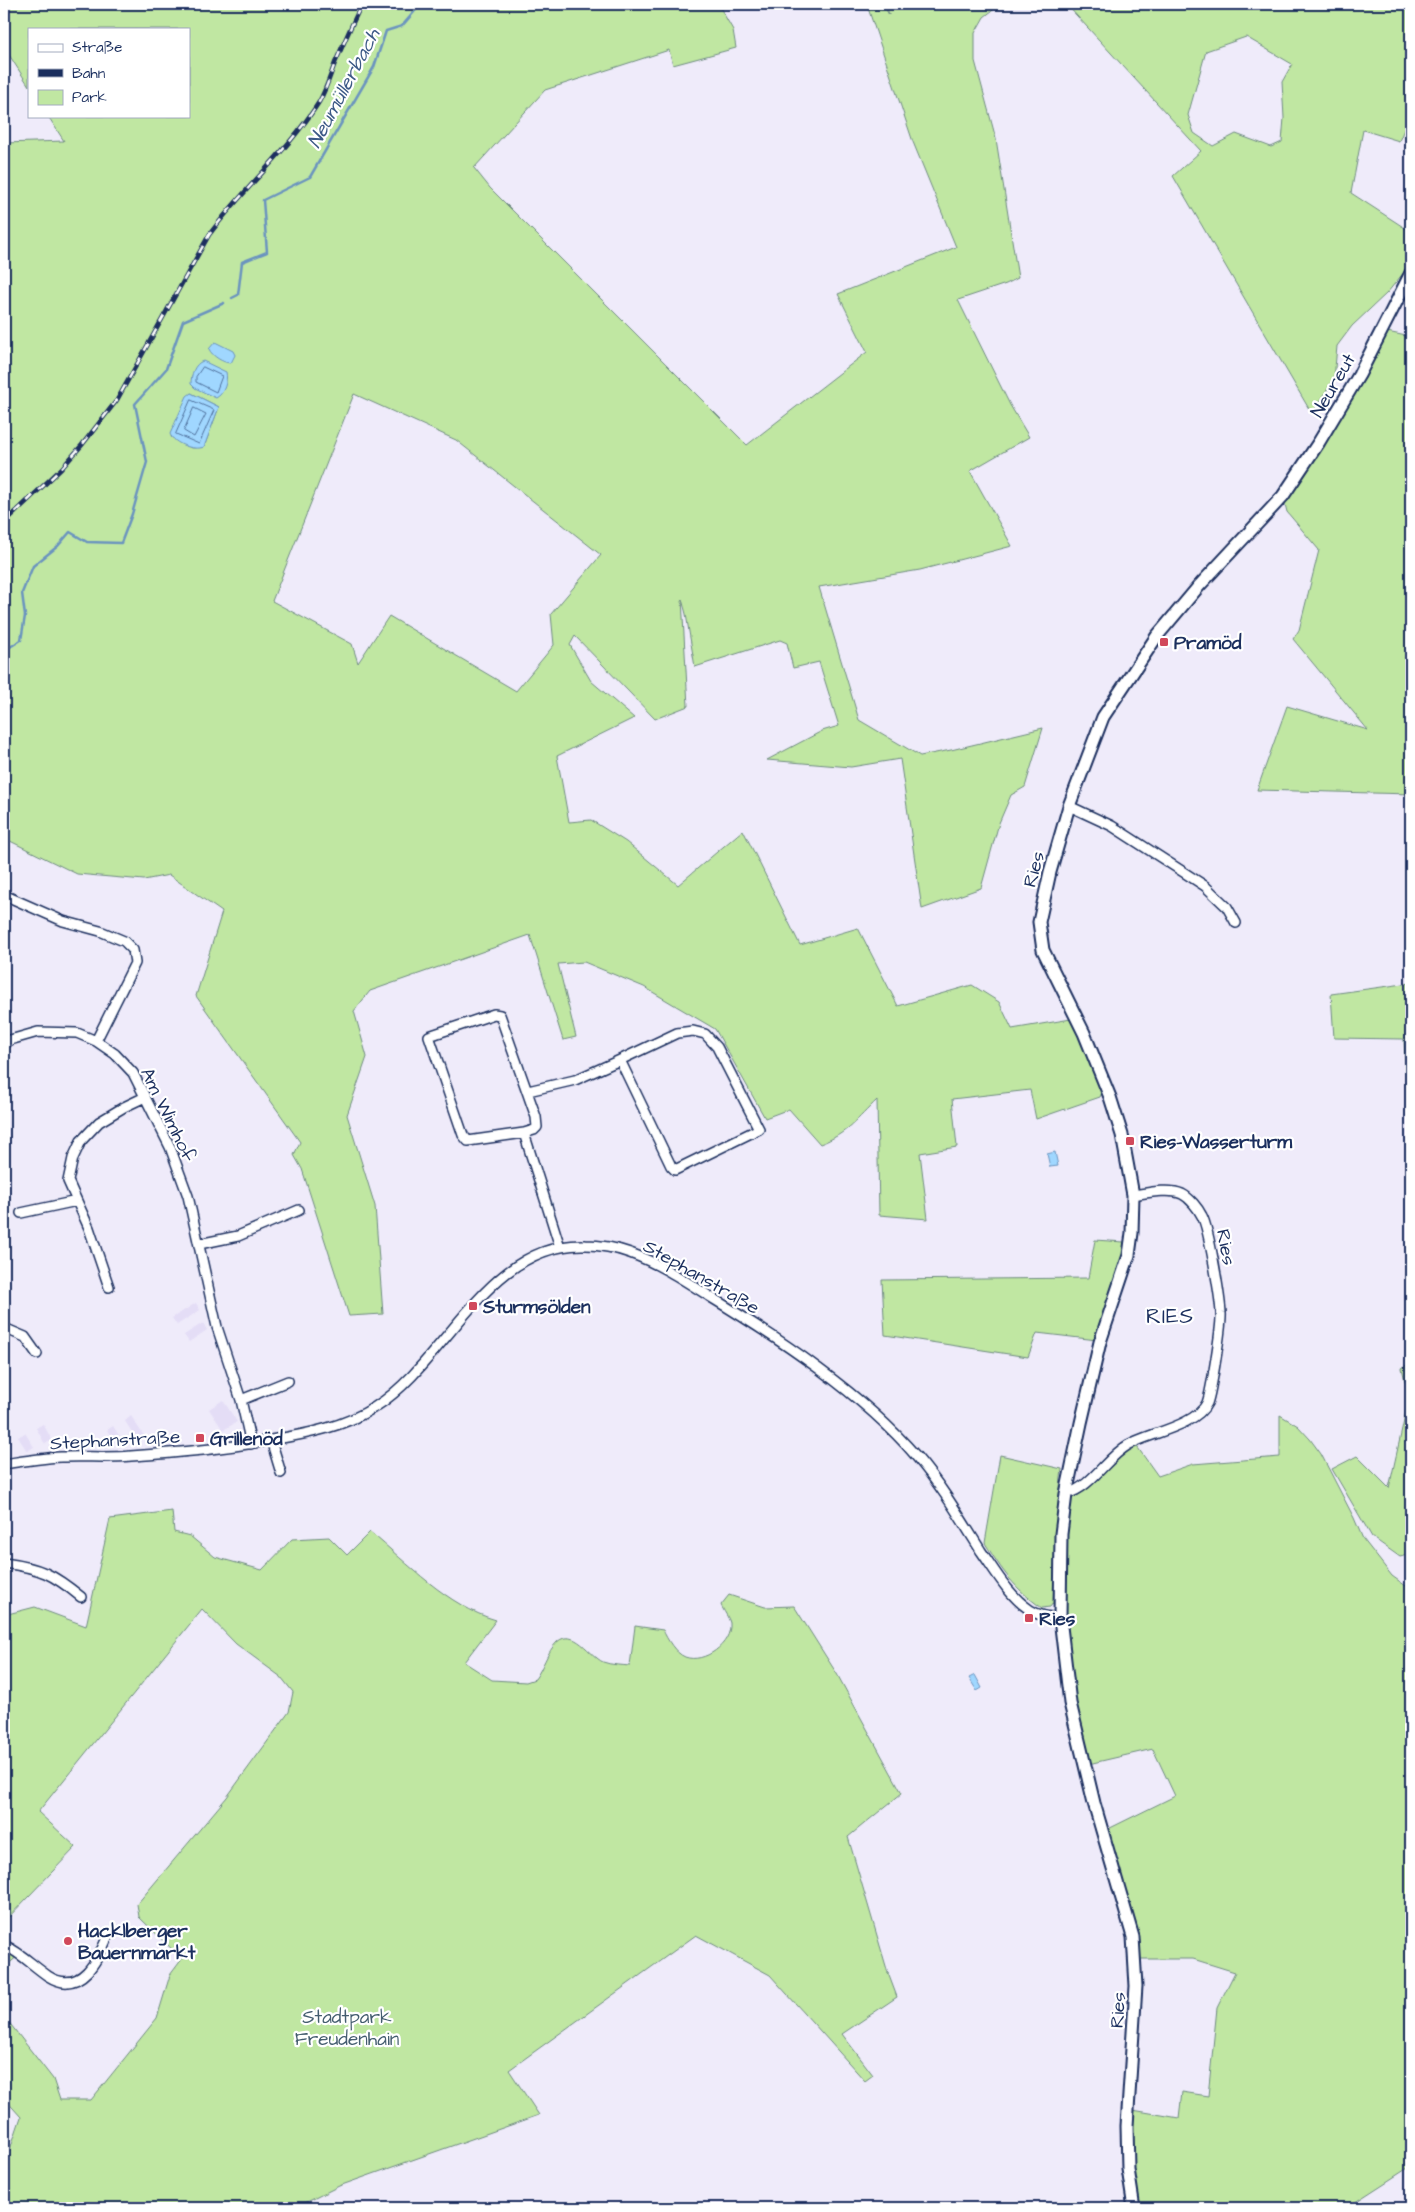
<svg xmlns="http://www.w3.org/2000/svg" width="1415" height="2212" font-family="'Architects Daughter',sans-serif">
  <rect width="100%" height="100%" fill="#efebfa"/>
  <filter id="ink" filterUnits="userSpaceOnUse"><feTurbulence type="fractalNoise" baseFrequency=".02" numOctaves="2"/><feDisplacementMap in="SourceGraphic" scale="10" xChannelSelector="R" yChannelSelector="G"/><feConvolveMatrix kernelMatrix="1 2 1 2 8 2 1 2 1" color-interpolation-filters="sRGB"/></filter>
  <g filter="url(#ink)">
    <path fill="#e4ddf6" d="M196,1303L200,1310L177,1325L172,1318Z
      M203,1323L207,1330L189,1342L184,1335Z
      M223,1400L237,1422L223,1430L209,1409Z
      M131,1416L144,1436L137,1440L125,1421Z
      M43,1424L52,1440L45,1444L36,1428Z
      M113,1426L124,1443L118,1447L107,1430Z
      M25,1433L34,1447L27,1451L18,1437Z"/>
    <path fill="#c0e7a2" stroke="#6e8b80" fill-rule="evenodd" d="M4,4H718L733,30L736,48L673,65L669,50L545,90L474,168L490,188L747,445L867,352L838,294L956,247L913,142L868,8L847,4H883L889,15L886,4H1001L984,17L975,33V61L996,139L1018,278L1006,284L958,300L1010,405L1029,437L970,471L1012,546L920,570L819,587L859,720L920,756L951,750L1043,728L1025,787L1011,795L999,823L981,888L922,909L900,759L851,767L767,760L822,731L839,726L819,662L793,668L787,643L780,640L695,667L686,614L682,599L688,706L655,719L575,636L570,645L591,681L634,718L557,756L569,822L591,820L626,842L678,885L743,830L800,945L858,928L898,1006L972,985L999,1002L1012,1029L1071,1019L1082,1039L1102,1093L1100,1097L1036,1119L1030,1090L952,1099L957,1147L920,1153L928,1219L879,1215L877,1100C857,1119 847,1134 820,1144L789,1109L765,1118L715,1029L644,987L584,962L558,964L576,1037L563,1040L530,935L370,991L354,1011L367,1057L347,1115L375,1206L383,1314L349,1316L302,1169L294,1155L300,1142L196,996L222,912L169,875L144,880L77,874L4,838V143L64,141L48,116H189V29H29V86L4,47ZM191,393L219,407L204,447L191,448L171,437ZM354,394L456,440L601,555L551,614L554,645L516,691L389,616L358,663L352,644L272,601Z
      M1066,4H1411V119L1409,118L1399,141L1363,130L1351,193L1411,232V260L1405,271L1387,293L1352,326L1337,346L1334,379L1312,414L1173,176L1201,151ZM1246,37L1292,64L1282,82L1284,118L1282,142L1271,147L1236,134L1213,146L1194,133L1188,115L1206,51Z
      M1387,332L1411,337V794L1257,790L1287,706L1368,730L1293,639L1299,630L1319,550L1287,512L1283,496Z
      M1411,983V1100L1407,1101L1404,1039L1334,1038L1331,994Z
      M1095,1240L1124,1242L1126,1247L1097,1340L1037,1333L1028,1357L885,1335L882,1280L1088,1278Z
      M1411,1362V1554L1400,1557L1372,1537L1332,1469L1357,1456L1389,1488L1409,1398L1402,1368Z
      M1280,1415L1298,1426L1310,1439L1321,1454L1354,1518L1363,1539L1392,1576L1406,1586L1411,1584V2166L1346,2208H1134L1127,2109L1179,2118L1182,2092L1208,2096L1217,2008L1235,1972L1193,1959H1135L1102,1832L1175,1796L1153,1749L1084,1765L1060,1618L1066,1494L1133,1441L1158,1476L1193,1464L1280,1457Z
      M1000,1455L1062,1469L1055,1532L1053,1603L1050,1607L1042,1608C1014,1588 1003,1572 985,1543Z
      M172,1511L174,1532L190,1536L215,1557L262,1570L292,1539L329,1537L347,1555L370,1532C409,1564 447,1606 496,1620L464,1662L492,1680L526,1682L535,1679C543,1668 547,1652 557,1642C574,1627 590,1656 603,1662C611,1665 621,1665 630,1666L635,1626L663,1630C667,1639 675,1653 685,1657C704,1664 732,1644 730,1623C729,1618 723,1610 721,1605L729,1595L765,1607L794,1606L837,1674L902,1793L848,1837L888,1973L897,1997L842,2034L873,2075L865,2081L770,1975L696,1935L509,2070L539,2115L339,2186L295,2208H4V2163L6,2161L21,2117L4,2098V2016L53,2079L60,2100H91L157,2018L170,1975L182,1959L139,1917L137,1904L227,1797L289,1712L293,1692L281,1677L236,1644L202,1609L38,1812L76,1847L4,1922V1615L35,1607L86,1626L110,1519Z
      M4,1946L20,1954L4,1968Z"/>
    <path fill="#a0d7ff" stroke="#6b94bf" d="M215,342L233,351L235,355L231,363C223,363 212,356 209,349Z
      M203,361L226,372C228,381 224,394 216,398L195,388L191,384C191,375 194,364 203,361Z
      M191,393L219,407L204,447C194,451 174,444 170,434L187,396Z
      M1055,1152L1058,1166L1050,1167L1047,1154Z
      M975,1675L982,1688L977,1691L969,1678Z"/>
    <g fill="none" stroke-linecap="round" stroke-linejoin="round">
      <path stroke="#50729e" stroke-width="1" d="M203,367L222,376L216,392L196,382V377Z
        M191,400L214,410L199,444L176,434Z
        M194,408L206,414L194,437L184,431Z"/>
      <path stroke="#6b94bf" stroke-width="2.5" d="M232,298L238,295L242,262L267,252L263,200L310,177L374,67L386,31L402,26L421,4
        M4,640L10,647L21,640L25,616L22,593L33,566L58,546L70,532L87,542L121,543L132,514L147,462L135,404L166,369L183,321L224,303"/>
      <defs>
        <path id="minor" d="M1069,806L1112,826L1205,886L1227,907L1236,923
          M4,895L63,921L100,931L124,941L133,950L135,963L96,1041
          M4,1045L10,1040L38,1032L77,1033L96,1041L115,1054L133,1073L170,1147L188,1196L217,1327L241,1400L251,1444
          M528,1091L575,1080L620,1060L671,1166L675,1170L759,1129L717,1047L705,1034L693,1031L677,1033L620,1060
          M524,1133L534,1130L537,1127L536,1117L500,1015L494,1014L429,1036L463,1135L468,1141L524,1133L560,1247
          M21,1213L77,1201
          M199,1244L238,1236L299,1210
          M109,1287L89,1228L68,1181L73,1158L81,1141L99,1122L124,1107L145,1097
          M4,1328L25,1337L37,1354
          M241,1400L288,1381
          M271,1440L281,1473
          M4,1464C23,1461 42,1458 61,1457C84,1456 108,1458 131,1456C178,1453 225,1449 271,1440C307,1434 344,1427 375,1407C447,1362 488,1241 586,1245C601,1245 616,1248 630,1253C658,1263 684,1280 709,1296C778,1338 863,1394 916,1456C941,1485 961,1519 981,1551C995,1571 1009,1596 1030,1610C1039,1616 1050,1617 1060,1618
          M1066,1494C1091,1488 1106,1458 1128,1445C1149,1433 1196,1426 1207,1403C1211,1393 1222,1325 1221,1313C1220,1296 1209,1229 1202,1216C1198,1208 1190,1198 1182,1194C1169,1188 1147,1193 1133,1195
          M4,1563C41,1568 53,1574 81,1597
          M4,1945C21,1953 32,1965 48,1976C81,1997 99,1958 109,1933"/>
        <path id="tertiary" d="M1134,2208L1128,2169L1127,2126L1136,1986L1133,1937L1094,1803L1070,1703L1060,1618L1061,1534L1066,1494L1081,1423L1100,1342L1129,1255L1132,1233L1133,1195L1122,1135L1110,1097L1084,1033L1043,950L1039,922L1050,872L1069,806L1103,717L1157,636L1199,586L1283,496L1319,442L1359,375L1411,273"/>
      </defs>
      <use href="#minor" stroke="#1b2f5e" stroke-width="12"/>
      <use href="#tertiary" stroke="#1b2f5e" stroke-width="15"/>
      <use href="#minor" stroke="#fff" stroke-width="9"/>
      <use href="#tertiary" stroke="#fff" stroke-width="11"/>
      <defs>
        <path id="rail" d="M4,523L61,469L82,445L117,400L209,235C243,189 288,151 319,102C326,90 330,76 335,63C344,43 352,23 362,4"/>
      </defs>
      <use href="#rail" stroke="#1b2f5e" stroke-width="4.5"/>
      <use href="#rail" stroke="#fff" stroke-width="2.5" stroke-dasharray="8" stroke-linecap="butt"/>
    </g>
  </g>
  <g fill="#d1495b" stroke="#fff" stroke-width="2">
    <rect x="1159" y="637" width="10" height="10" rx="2.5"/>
    <rect x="1125" y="1136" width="10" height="10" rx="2.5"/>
    <rect x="468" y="1301" width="10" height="10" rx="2.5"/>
    <rect x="195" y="1433" width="10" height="10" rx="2.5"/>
    <rect x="1024" y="1613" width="10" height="10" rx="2.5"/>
    <circle cx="68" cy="1941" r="5"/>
  </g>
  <g text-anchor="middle" stroke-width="4.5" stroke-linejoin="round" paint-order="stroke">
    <g font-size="19" fill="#1b2f5e" stroke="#fff">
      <text transform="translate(1332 385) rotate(-60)" y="7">Neureut</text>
      <text transform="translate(1033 869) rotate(-75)" y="7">Ries</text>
      <text transform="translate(169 1114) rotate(64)" y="7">Am Wimhof</text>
      <text transform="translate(1227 1247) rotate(79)" y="7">Ries</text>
      <text transform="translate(702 1276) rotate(30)" y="7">Stephanstraße</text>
      <text transform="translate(115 1439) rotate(-3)" y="7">Stephanstraße</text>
      <text transform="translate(1117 2010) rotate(-86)" y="7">Ries</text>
    </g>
    <g font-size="19" font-weight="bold" fill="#1b2f5e" stroke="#fff" text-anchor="start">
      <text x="1174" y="649">Pramöd</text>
      <text x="1140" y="1148">Ries-Wasserturm</text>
      <text x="483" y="1313">Sturmsölden</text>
      <text x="210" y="1445">Grillenöd</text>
      <text x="1039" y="1625">Ries</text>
      <text x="78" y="1937">Hacklberger<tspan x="78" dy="22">Bauernmarkt</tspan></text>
    </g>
    <g font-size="19" fill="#445d6f" stroke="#fff">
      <text x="347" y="2023">Stadtpark<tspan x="347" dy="22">Freudenhain</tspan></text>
    </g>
    <g font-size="20" font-style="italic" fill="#3c5986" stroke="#fff">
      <text transform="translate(343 88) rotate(-62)" y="7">Neumüllerbach</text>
    </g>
    <g font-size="21" letter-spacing="1" fill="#1b2f5e" stroke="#fff">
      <text x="1170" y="1323">RIES</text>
    </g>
  </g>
  <rect width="1415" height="2212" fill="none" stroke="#fff" stroke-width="20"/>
  <rect x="10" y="10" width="1395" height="2192" fill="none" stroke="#1b2f5e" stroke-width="2" filter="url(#ink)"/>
  <rect x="28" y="28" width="162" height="90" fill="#ffffff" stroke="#a4acbf"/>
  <rect x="38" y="44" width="25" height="8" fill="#ffffff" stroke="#a4acbf"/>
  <text x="72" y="52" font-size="15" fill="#1b2f5e">Straße</text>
  <rect x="38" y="69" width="25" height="8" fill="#1b2f5e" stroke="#a4acbf"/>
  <text x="72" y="78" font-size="15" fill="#1b2f5e">Bahn</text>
  <rect x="38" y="90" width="25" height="15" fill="#c0e7a2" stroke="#a4acbf"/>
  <text x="72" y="102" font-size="15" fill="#1b2f5e">Park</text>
</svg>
